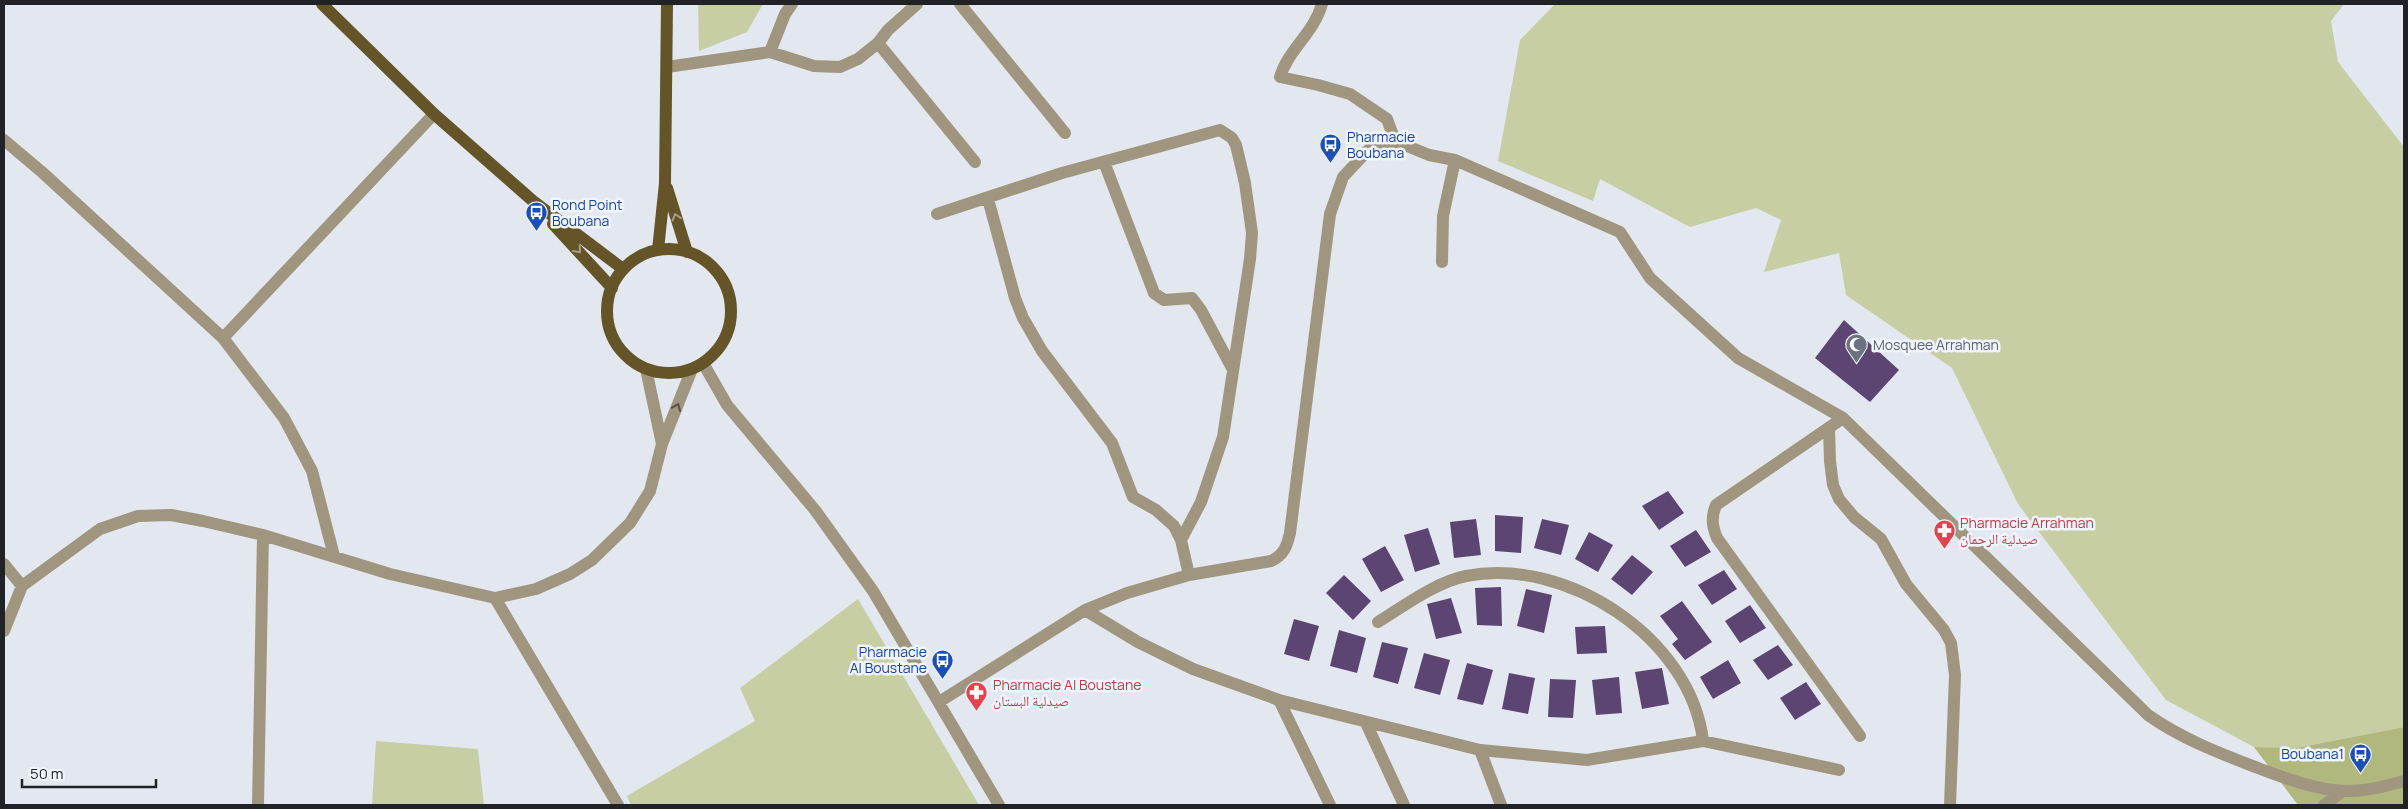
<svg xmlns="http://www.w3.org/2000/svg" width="2408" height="809" font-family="Manrope,'Noto Naskh Arabic',sans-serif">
  <rect width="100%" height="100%" fill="#e2e7f0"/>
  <path fill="#c8cea4" d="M698,4H763L747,32L699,51Z
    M1555,4H2344L2331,21L2338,62L2404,147V727L2296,748L2254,747L2166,700L2018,504L1952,368L1846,295L1839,253L1764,272L1781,220L1756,208L1690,227L1600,179L1593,201L1498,161L1520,40Z
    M858,599L979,805H631L627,796L755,721L740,688Z
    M376,741L478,749L484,805H372Z"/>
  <path fill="#b1b87e" d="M2404,727V805H2298L2254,747L2296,748Z"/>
  <path fill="#5d4573" d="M1844,320L1899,370L1870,402L1815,358Z
    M1668,491L1684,513L1659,530L1642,506Z
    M1495,515L1523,517L1521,553L1495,551Z
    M1476,519L1481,555L1454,558L1450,522Z
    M1542,519L1569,525L1561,555L1534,548Z
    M1428,528L1440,564L1415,572L1404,535Z
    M1696,530L1711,552L1685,567L1670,546Z
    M1589,532L1613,545L1598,572L1575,559Z
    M1385,546L1404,580L1381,592L1362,559Z
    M1632,555L1653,572L1632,595L1611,579Z
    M1724,570L1737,589L1712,605L1698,585Z
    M1344,575L1371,601L1353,620L1326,593Z
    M1501,587L1502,626L1477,625L1475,588Z
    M1526,589L1552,595L1544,633L1517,626Z
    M1451,598L1462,633L1436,639L1427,604Z
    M1682,601L1712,642L1685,660L1672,644L1678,639L1660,616Z
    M1750,605L1766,628L1740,643L1725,621Z
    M1294,619L1319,626L1309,661L1284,654Z
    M1605,626L1607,653L1577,654L1575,627Z
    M1339,630L1366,638L1357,673L1330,666Z
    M1382,642L1408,648L1398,684L1373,677Z
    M1778,645L1793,665L1768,680L1753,660Z
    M1424,653L1450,660L1440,695L1414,688Z
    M1728,660L1741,683L1713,699L1700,677Z
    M1467,663L1493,670L1483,705L1457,699Z
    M1662,668L1669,704L1642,709L1635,672Z
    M1509,673L1535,678L1528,714L1502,709Z
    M1619,677L1622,713L1596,715L1592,680Z
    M1550,679L1576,680L1573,718L1548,717Z
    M1806,682L1821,704L1795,720L1780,698Z"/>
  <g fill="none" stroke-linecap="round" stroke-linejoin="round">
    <path stroke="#a0967f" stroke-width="12" d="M960,4L1065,133
      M1322,4C1314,33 1288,50 1280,77L1318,85L1350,94L1387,119L1395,141
      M878,43L975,162
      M770,52L785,14L792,4
      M667,67L770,52L814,66L840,67L858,59L878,43L888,30L917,4
      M4,140L43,173L223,338L284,418L312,471L334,556
      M1104,162L1154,293L1164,300L1192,298L1201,310L1232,368
      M988,199L1015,298L1023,318L1042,351L1112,443L1133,497L1156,510L1174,526L1181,540L1189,575
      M937,214L1062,173L1220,130L1232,138L1236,145L1245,183L1252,233L1250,259L1223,437L1201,502L1181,540
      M1442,262L1443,216L1455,160
      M223,338L434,114
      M703,363L727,405L815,510L873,591L999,805
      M646,369L662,444
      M1843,418L1716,505C1711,517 1712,526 1717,538L1860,736
      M1829,428L1830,461L1833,485L1839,499L1854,517L1881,539L1906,584L1944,630L1951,643L1955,675L1950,805
      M4,564L22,586
      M495,598L618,805
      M1085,610L1138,642L1193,669L1279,700L1480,750L1587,760L1703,741L1839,770
      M1378,622C1404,606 1436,582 1466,576C1566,556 1691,638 1703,741
      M4,631L22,586L100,529L138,516L171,515L203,521L263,535L390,574L495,598L536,589L570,574L592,560L630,523L650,491L662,444L692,369
      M1279,700L1330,805
      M939,702L1085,610L1127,593L1189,575L1271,561C1284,555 1287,546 1290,533L1330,214L1343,177L1371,147L1395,141L1429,155L1455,160L1620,232L1650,278L1738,358L1843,418L2148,715C2182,739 2219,753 2258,768C2285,778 2315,790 2344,791C2364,792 2385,786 2404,781
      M1366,723L1404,805
      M1480,750L1501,805
      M258,805L263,535
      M2324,805L2343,791"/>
    <path stroke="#655427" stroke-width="12" d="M322,4L434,114L533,201L623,269
      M667,188L687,252
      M553,224L612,288
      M607 311a62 62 0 1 1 124 0a62 62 0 1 1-124 0Z
      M658,250L665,183L667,4"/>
  </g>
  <defs><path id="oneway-chevron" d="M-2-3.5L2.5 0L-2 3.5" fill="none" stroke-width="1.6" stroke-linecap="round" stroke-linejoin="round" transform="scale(1.25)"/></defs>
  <g stroke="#a49c88">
    <use href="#oneway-chevron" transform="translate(676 217) rotate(-107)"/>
    <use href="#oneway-chevron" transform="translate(578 250) rotate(48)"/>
  </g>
  <use stroke="#54504a" href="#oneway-chevron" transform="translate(677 407) rotate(-68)"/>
  <defs>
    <symbol id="bus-pin" viewBox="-11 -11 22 30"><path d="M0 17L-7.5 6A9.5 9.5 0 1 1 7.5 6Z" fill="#1a4fb4" stroke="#f0f4fe"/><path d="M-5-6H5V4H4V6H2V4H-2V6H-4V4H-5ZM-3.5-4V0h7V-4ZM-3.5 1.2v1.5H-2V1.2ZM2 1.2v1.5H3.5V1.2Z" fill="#fff"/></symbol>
    <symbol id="mosque-pin" viewBox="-11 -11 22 30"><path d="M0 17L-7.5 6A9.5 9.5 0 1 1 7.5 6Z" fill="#6b7280" stroke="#f0f4fe"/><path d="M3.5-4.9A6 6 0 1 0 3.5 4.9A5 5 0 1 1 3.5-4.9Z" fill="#fff"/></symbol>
    <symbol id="pharmacy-pin" viewBox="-11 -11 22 30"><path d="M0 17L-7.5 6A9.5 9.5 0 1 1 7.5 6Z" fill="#e0444e" stroke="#f0f4fe"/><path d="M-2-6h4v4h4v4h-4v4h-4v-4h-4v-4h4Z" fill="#fff"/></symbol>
  </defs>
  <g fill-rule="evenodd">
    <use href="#bus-pin" x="1318" y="132" width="25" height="34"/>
    <use href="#bus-pin" x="524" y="200" width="25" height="34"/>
    <use href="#mosque-pin" x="1844" y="332" width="25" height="34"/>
    <use href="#pharmacy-pin" x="1932" y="518" width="25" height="34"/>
    <use href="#bus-pin" x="930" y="648" width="25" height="34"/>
    <use href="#pharmacy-pin" x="964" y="680" width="25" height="34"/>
    <use href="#bus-pin" x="2348" y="742" width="25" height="34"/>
  </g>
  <g text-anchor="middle" stroke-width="5" stroke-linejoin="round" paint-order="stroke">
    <g font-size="14" fill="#164399" stroke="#f0f4fe" text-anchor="start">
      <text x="1347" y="142">Pharmacie<tspan x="1347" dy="16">Boubana</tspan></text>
      <text x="552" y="210">Rond Point<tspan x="552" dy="16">Boubana</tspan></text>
      <text x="927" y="657" text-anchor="end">Pharmacie<tspan x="927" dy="16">Al Boustane</tspan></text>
      <text x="2344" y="759" text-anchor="end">Boubana1</text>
    </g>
    <g font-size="14" fill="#5b616d" stroke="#f0f4fe" text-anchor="start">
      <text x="1873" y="350">Mosquee Arrahman</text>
    </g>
    <g font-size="14" fill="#be3a42" stroke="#f0f4fe" text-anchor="start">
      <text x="1960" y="528">Pharmacie Arrahman<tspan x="1960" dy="16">صيدلية الرحمان</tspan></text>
      <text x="993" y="690">Pharmacie Al Boustane<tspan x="993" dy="16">صيدلية البستان</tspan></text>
    </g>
  </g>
  <rect width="2408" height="809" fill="none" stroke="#212226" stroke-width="10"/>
  <path d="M22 779v8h134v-8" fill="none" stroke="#212226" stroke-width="2.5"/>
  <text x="30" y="779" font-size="15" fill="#212226" stroke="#f0f4fe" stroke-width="4" paint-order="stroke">50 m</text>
</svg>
